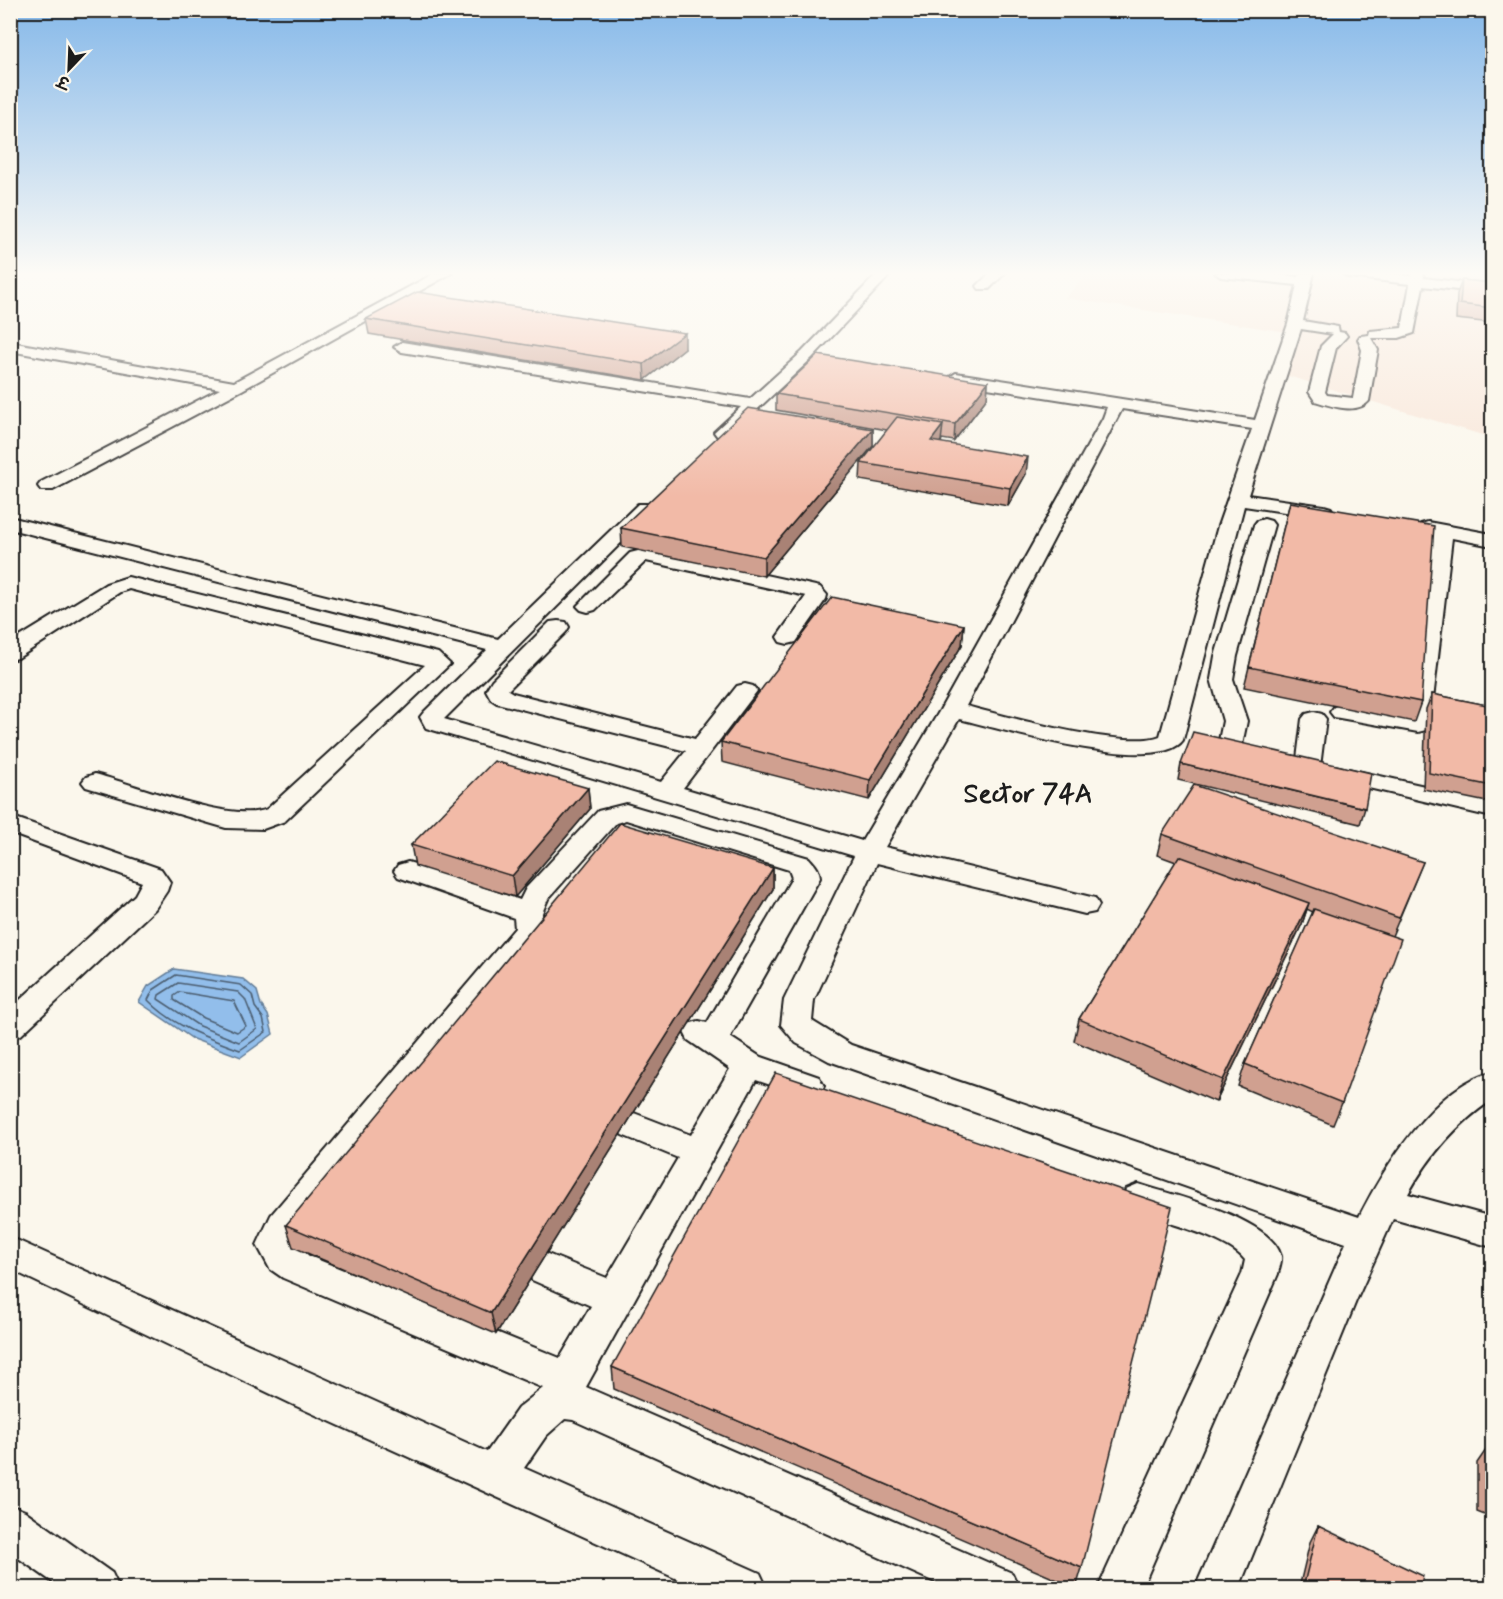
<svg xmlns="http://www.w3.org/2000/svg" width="1503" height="1599" font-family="Mynerve,'Playpen Sans Deva',sans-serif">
  <rect width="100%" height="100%" fill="#fbf7ec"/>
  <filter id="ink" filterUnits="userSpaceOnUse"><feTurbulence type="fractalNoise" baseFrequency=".0167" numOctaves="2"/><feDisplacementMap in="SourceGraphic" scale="12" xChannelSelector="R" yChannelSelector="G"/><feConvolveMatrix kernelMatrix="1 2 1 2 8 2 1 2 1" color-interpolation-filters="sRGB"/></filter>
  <g filter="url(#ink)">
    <path fill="#f8e5d7" d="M1057,273H1425L1467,278L1468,273H1492V438L1285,375L1300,334L1065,298L1084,277Z"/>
    <path fill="#92beeb" stroke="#637d98" stroke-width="1.5" d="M174,969L243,979L257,991L261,1005L268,1015L273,1034L241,1057L193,1039L139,1002L148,986Z"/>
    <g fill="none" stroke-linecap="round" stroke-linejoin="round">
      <path stroke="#4b5d6f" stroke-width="1.5" d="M176,975L241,985L252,995L255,1007L263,1018L266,1032L240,1050C207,1038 173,1026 148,1000L153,990Z
        M178,983L238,992L245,999L257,1029L239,1042L199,1026L158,999L159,995Z
        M180,992L234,1001L246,1026L237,1032L203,1018L174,1000V996Z"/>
      <defs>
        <path id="minor" d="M435,273H452L242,390L53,490H41L38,486L41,482L220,389L10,351V342L234,382Z
          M878,273H892L812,358L729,436H717L714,432L741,407L402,352L394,347L402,342L750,399L802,352Z
          M990,273H1005L989,289H979L977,286Z
          M1215,273H1262L1299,277L1300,273H1314L1303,321L1338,327L1339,332L1345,333L1347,336L1336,348L1325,392L1327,395L1353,398L1362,350L1358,339L1360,336L1369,335L1370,331L1402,328L1410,284L1348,277L1342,273H1386L1411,276L1413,273H1423L1424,278L1492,286V294L1423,286L1414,333L1399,338H1371L1378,350L1369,401C1357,415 1331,406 1315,401L1309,392L1321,346L1333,334L1301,329L1248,495L1324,506L1331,508L1333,512L1331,516L1324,518L1244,506L1183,740C1158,776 998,728 959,719L885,847L1095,898L1099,905L1095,912L1085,914L877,863L814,1000L812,1021L851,1045L1359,1217C1384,1167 1435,1086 1492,1072V1100C1456,1124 1429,1156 1408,1194L1492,1217V1247L1393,1219L1356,1301L1239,1588H1195L1346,1243L829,1061L796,1043L781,1025L784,1000L854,856L426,728L420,717L424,712L487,650L10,529V517L498,639L638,504H652L654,508L652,512L444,719L661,782L686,751L497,703L491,699L486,690L492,680L550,622L558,621L566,622L569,627L566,632L508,690L513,693L695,739L737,686L745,684L753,686L757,691L683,788L862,841L940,710L1103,418L1107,407L956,383L948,378L956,373L1255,420L1288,324L1297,285L1221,277ZM1122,409L1252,429L1218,526L1160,736C1125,750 1006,716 966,706Z
          M1264,519L1271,521L1274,525L1237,656L1233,679L1247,721L1241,750L1238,755L1229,757L1220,755L1217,750L1223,721L1211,679L1215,656L1254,525L1257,521Z
          M1428,522L1492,534V546L1452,538L1430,725L1426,730L1418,732L1334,717L1330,712L1334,707L1342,705L1407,716L1433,535L1421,532L1418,528L1421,524Z
          M646,549L820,587L827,595L826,599L796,642L788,644L780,642L777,637L806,596L646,561L595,610L588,612L581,610L577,606L630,553Z
          M128,577L438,653L450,664L285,821L263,829L226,828L86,787L82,782L86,777L95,774C133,784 234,824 267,809L425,665L129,589L120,592L18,658L10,660V643L106,584Z
          M1314,712L1322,714L1326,719L1320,767L1317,772L1308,774L1299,772L1296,767L1302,719L1306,714Z
          M1335,766L1492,801V817L1326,778L1323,773L1326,768Z
          M626,804L809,858C814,864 820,869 820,878L730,1037L759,1056L819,1077L824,1086L819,1095L808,1098L756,1080L586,1387L1012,1573L1019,1588H948L573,1420L565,1419L546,1436L524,1468L760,1573L767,1588H697L294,1405L10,1269V1237L487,1452L518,1408L543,1388L283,1278L270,1269L257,1245L271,1215L515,928L514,918L398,877L394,871L398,865L408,862L418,865L520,900L526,888L598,811ZM626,820L789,870L792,878L707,1023L699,1021L688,1024L684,1032L688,1040L730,1069L691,1135L634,1113L622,1117L617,1126L622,1135L678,1158L607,1278L545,1253L532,1258L527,1269L532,1280L591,1306L560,1358L309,1256L294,1243L297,1235L539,937L543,930L542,913L548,899L616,823Z
          M10,816L161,869L170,882L167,891L155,909L21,1035L10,1038V1009L135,895L142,882L10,833Z
          M1138,1184C1173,1195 1271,1218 1281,1256C1282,1261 1279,1268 1278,1274L1142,1588H1098L1242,1274L1245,1260C1227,1236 1156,1220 1126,1209L1121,1199L1126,1189Z
          M10,1505L25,1511L112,1573L119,1588H61L10,1552Z"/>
      </defs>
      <use href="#minor" stroke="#1c1c1c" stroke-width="4"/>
      <use href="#minor" fill="#fbf7ec" fill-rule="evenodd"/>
    </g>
    <path fill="#d0a090" stroke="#1c1c1c" stroke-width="1.5" d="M1462,280L1492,283V323L1456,319L1457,294Z
      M366,319L685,348L645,380L369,334Z
      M988,382L987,398L954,441L942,439L941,443L1026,474L1008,506L860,480L861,463L887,430L776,410V394Z
      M873,429V446L764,576L622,547L621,528Z
      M1290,502L1421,702L1414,722L1244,687Z
      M964,625L962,645L869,800L722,762L721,742Z
      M1432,694L1492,706V803L1423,789L1426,709Z
      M1181,764L1365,808L1360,824L1178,780Z
      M588,788L590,809L515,897L415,866L411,845Z
      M1162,834L1423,862L1392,936L1342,1103L1333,1125L1238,1086L1245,1064L1313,912L1307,909L1302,924L1216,1102L1074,1041L1079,1019L1176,862L1157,855Z
      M773,868V889L496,1334L293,1247L286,1225Z
      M612,1367L1082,1568L1076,1588L614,1389Z
      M1488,1447L1492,1449V1518L1477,1512V1463Z
      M1318,1526L1420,1588H1299L1310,1542Z"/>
    <path fill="#a98275" stroke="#1c1c1c" stroke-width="1.5" d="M685,333V348L645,380L644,364Z
      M988,382L987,398L954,441L955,424Z
      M943,425L941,441L930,458L931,441Z
      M873,429V446L764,576V557Z
      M1028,457L1026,474L1008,506L1010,488Z
      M964,625L962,645L869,800L870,780Z
      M588,788L590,809L515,897L512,876Z
      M773,868V889L496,1334L491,1313Z
      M1309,903L1302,924L1216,1102L1223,1080Z"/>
    <path fill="#f2baa7" stroke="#1c1c1c" stroke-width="1.5" d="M1462,280L1492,283V308L1460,304Z
      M417,292L685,333L644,364L366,319Z
      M818,355L988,382L955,424L776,394Z
      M748,408L873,429L764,557L621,528Z
      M897,417L943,425L931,441L1028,457L1010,488L861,463Z
      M1290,502L1434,526L1421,702L1249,667Z
      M832,597L964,625L870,780L721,742Z
      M1432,694L1492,706V786L1429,773Z
      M1193,732L1371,773L1365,808L1181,764Z
      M494,761L588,788L512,876L411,845Z
      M1194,785L1423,862L1399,918L1162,834Z
      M620,823L773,868L491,1313L286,1225Z
      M1179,856L1309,903L1223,1080L1079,1019Z
      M1314,909L1401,939L1342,1103L1245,1064Z
      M776,1073L1172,1207L1082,1568L612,1367Z
      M1488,1447L1492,1449V1498L1487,1497Z
      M1318,1526L1423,1576L1420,1588H1303Z"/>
  </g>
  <linearGradient id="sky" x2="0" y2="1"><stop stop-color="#85b8e9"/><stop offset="0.55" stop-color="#fdfbf6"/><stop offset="1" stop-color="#fdfbf6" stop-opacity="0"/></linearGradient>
  <rect width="1503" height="497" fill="url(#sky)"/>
  <g text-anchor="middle" stroke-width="4.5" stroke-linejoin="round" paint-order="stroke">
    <g font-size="27" font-weight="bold" fill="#1c1c1c" stroke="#fbf7ec">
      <text x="1028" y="802">Sector 74A</text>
    </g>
  </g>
  <rect width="1503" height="1599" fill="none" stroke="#fbf7ec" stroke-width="36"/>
  <rect x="18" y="18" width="1467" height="1563" fill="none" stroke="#1c1c1c" stroke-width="2" filter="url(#ink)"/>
  <g transform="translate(69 69) rotate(203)" stroke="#fbf7ec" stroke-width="4.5" paint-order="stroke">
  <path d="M0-4.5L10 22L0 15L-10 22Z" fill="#1c1c1c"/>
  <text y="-9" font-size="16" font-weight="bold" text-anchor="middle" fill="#1c1c1c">उ</text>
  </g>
</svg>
